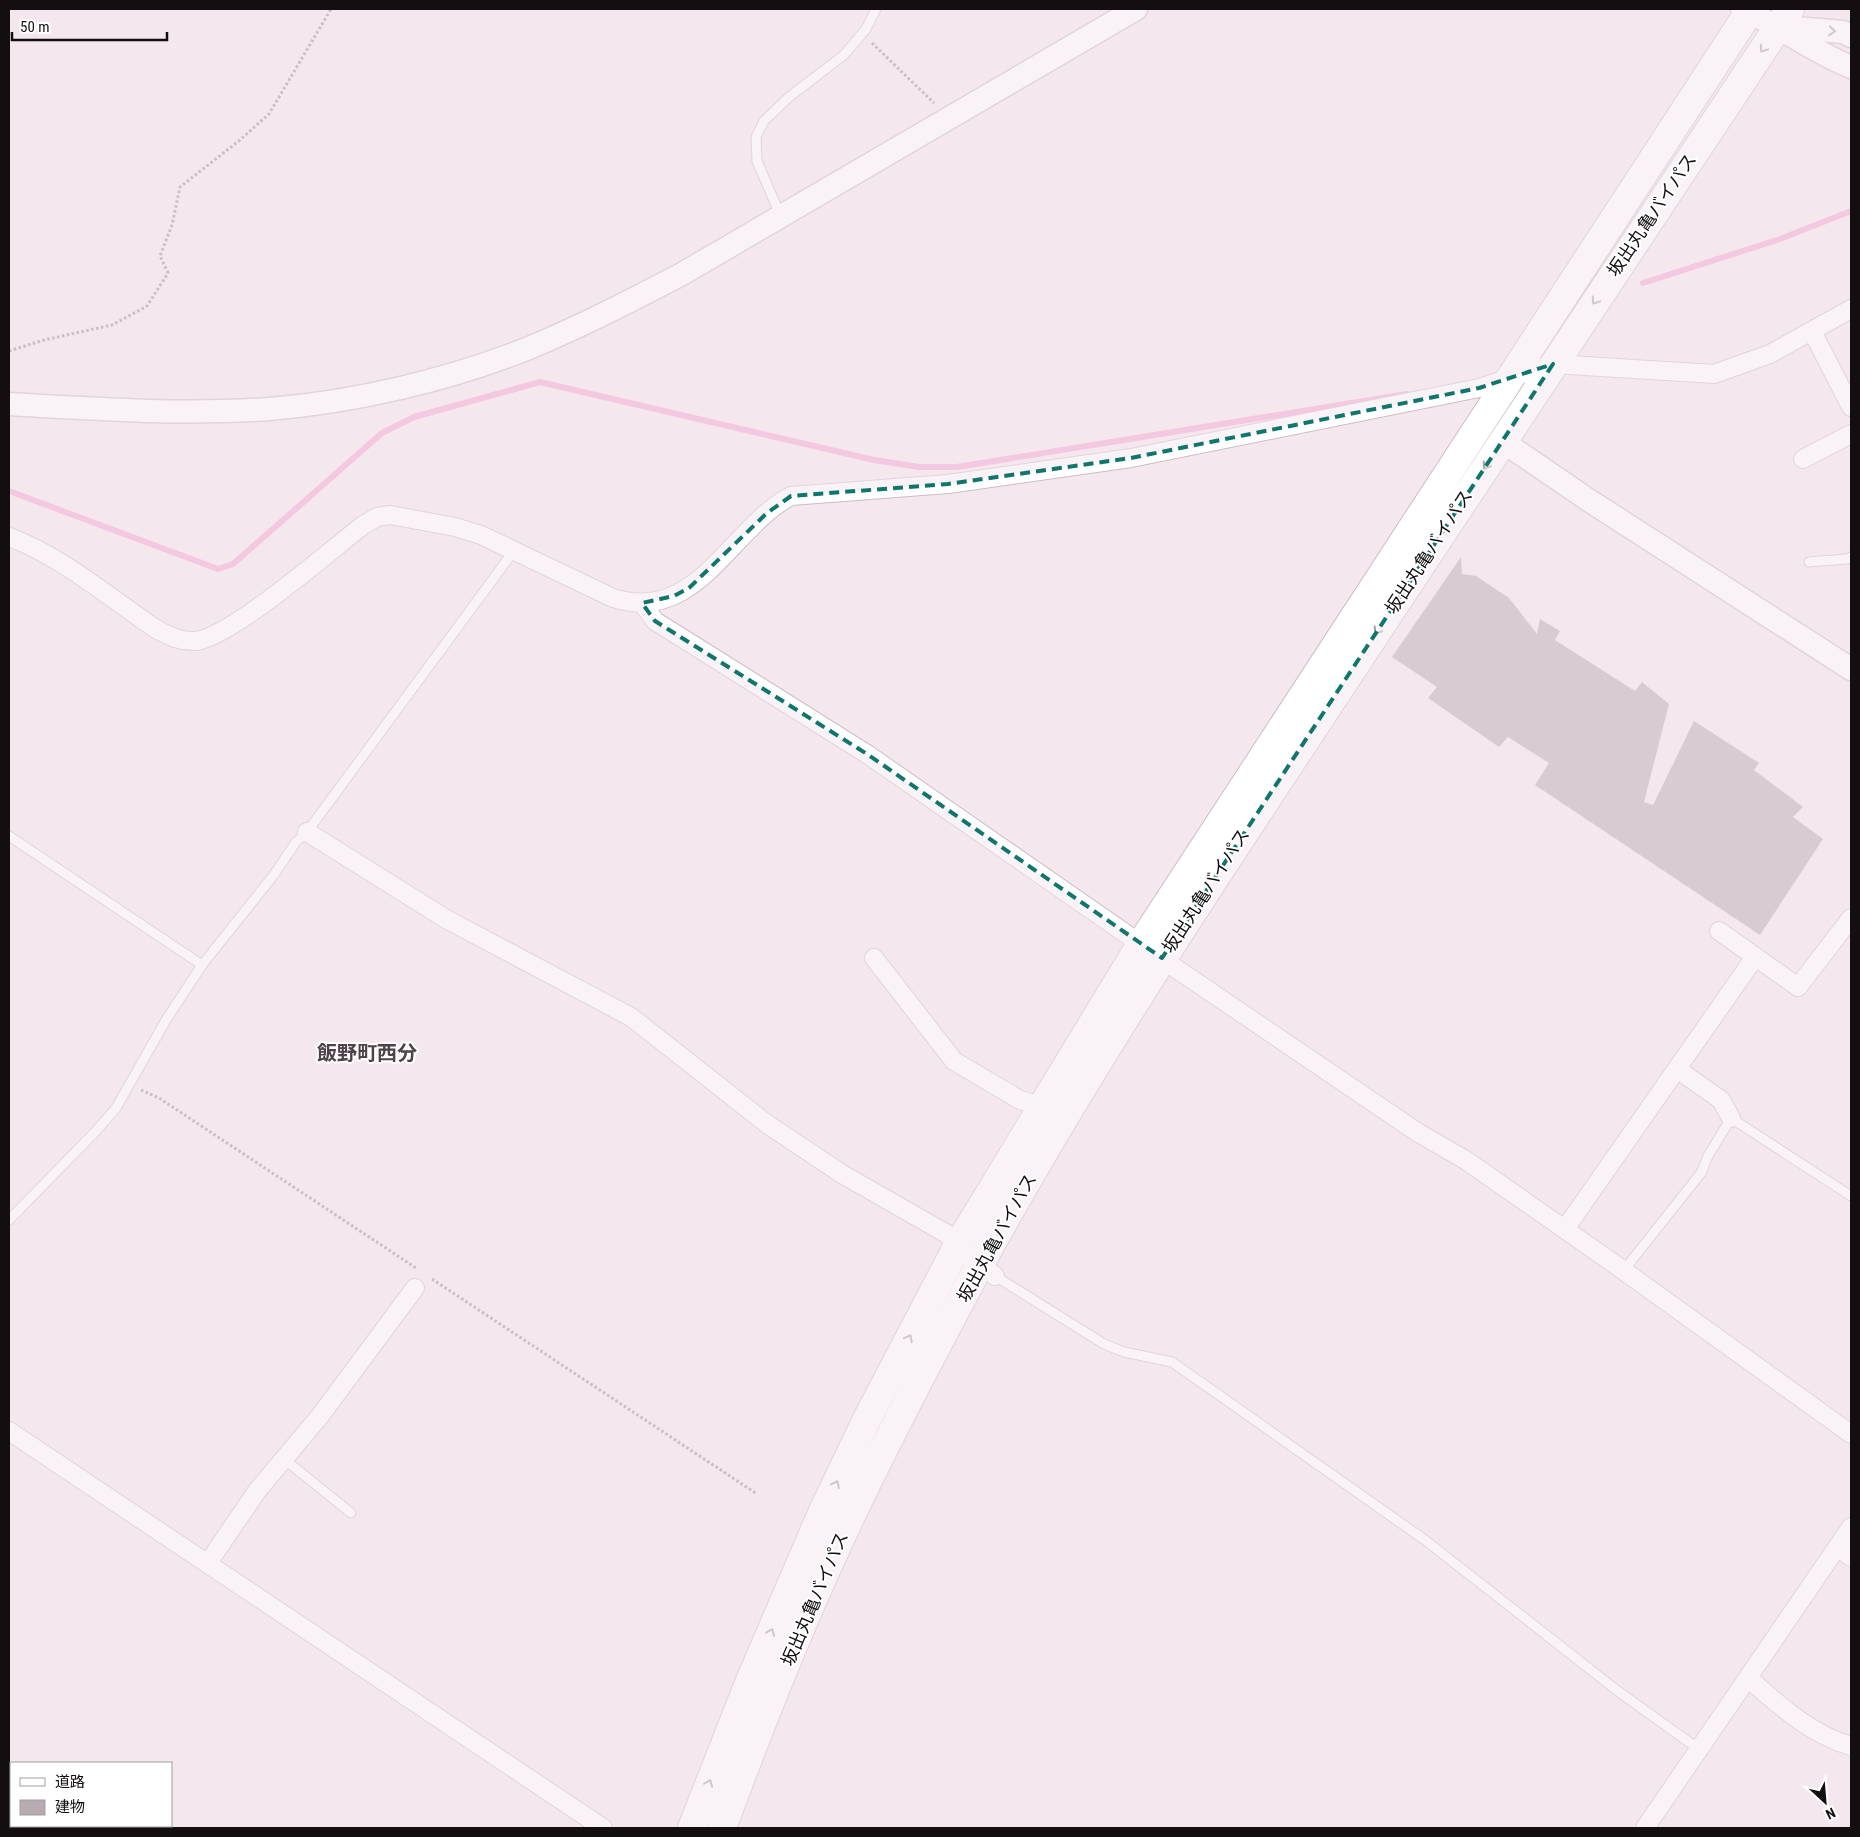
<svg xmlns="http://www.w3.org/2000/svg" width="1860" height="1837" font-family="'Roboto Condensed','Noto Sans JP',sans-serif">
  <rect width="100%" height="100%" fill="#f4e8ee"/>
  <g fill="none" stroke-linecap="round" stroke-linejoin="round">
    <path stroke="#f3a2ce" stroke-width="6" d="M1643,283L1780,239L1851,211
      M9,491L218,569L233,564L382,433L414,417L540,382L874,460L919,467H957L1407,394"/>
  </g>
  <path fill="#b6abb0" d="M1461,557L1462,574L1476,576L1509,598L1537,634L1540,619L1560,631L1555,640L1635,691L1642,682L1669,704L1644,802L1653,805L1694,721L1759,763L1754,770L1803,807L1793,817L1823,839L1760,935L1535,785L1549,763L1508,737L1499,747L1428,698L1437,687L1392,657Z"/>
  <g fill="none" stroke-linecap="round" stroke-linejoin="round">
    <defs>
      <path id="service" d="M781,217L757,161L756,137L764,121L789,97L844,55L866,29L876,9
        M1809,562L1847,559L1851,557
        M9,836L202,965
        M9,1220L96,1131L116,1108L166,1020L202,965L273,876L296,842L307,832L513,552
        M1624,1270L1701,1173L1708,1156L1731,1118L1851,1196
        M995,1276L1104,1344L1124,1352L1172,1362L1425,1540L1619,1692L1700,1750
        M284,1459L351,1513"/>
      <path id="minor" d="M1812,331L1851,407
        M1803,459L1851,434
        M9,537C61,556 110,598 156,629C169,636 181,642 196,641C231,637 330,551 362,526L377,517L390,515L455,527L481,535L613,598C697,625 730,528 791,496L948,484L1131,458L1479,388L1553,364L1714,374L1770,354L1851,309
        M642,603L655,621L867,754L1181,972L1417,1132L1467,1161L1620,1268L1851,1434
        M307,832L446,919L631,1017L767,1124L842,1174L947,1234L957,1247L995,1276
        M1719,931L1798,987L1851,918
        M874,958L954,1061L1020,1100L1041,1106
        M1677,1069L1721,1100L1731,1118
        M1565,1229L1755,957
        M9,1431L603,1828
        M1838,1547L1851,1557
        M208,1563L257,1491L320,1416L415,1288
        M1748,1678C1780,1706 1810,1734 1851,1746
        M9,1800L11,1802
        M42,1826L45,1828
        M1645,1828L1851,1527"/>
      <path id="tertiary" d="M1742,9C1780,26 1813,52 1851,67
        M1784,27L1843,32L1851,36
        M9,404C95,409 183,415 269,409C355,402 449,380 529,348C582,326 632,300 682,274L1136,9
        M1502,441L1590,501L1851,669"/>
      <path id="trunk" d="M692,1828L749,1683L823,1511L866,1421L957,1247L1141,944L1751,9
        M722,1828C761,1722 803,1616 852,1514C891,1431 935,1349 978,1268C1085,1072 1209,886 1332,700C1484,469 1638,239 1790,9"/>
    </defs>
    <use href="#service" stroke="#cabec4" stroke-width="11"/>
    <use href="#minor" stroke="#cabec4" stroke-width="20"/>
    <use href="#tertiary" stroke="#cabec4" stroke-width="25"/>
    <use href="#trunk" stroke="#cabec4" stroke-width="30"/>
    <path stroke="#978e93" stroke-width="3" stroke-dasharray="2.5 2.5" stroke-linecap="butt" d="M872,43L934,103
      M9,351L44,340L112,325L147,306L168,273L160,256L172,225L180,187L240,140L269,114L331,9
      M141,1090L159,1098L416,1268
      M432,1279L757,1494"/>
    <use href="#service" stroke="#fff" stroke-width="9"/>
    <use href="#minor" stroke="#fff" stroke-width="18"/>
    <use href="#tertiary" stroke="#fff" stroke-width="22"/>
    <use href="#trunk" stroke="#fff" stroke-width="28"/>
  </g>
  <defs><path id="oneway-chevron" d="M-2-3.5L2.5 0L-2 3.5" fill="none" stroke-width="1.6" stroke-linecap="round" stroke-linejoin="round" transform="scale(1.25)"/></defs>
  <g stroke="#a19fa0">
    <use href="#oneway-chevron" transform="translate(1832 31) rotate(5)"/>
    <use href="#oneway-chevron" transform="translate(1763 49) rotate(124)"/>
    <use href="#oneway-chevron" transform="translate(1595 301) rotate(124)"/>
    <use href="#oneway-chevron" transform="translate(1486 466) rotate(123)"/>
    <use href="#oneway-chevron" transform="translate(1377 631) rotate(123)"/>
    <use href="#oneway-chevron" transform="translate(909 1338) rotate(-62)"/>
    <use href="#oneway-chevron" transform="translate(836 1484) rotate(-64)"/>
    <use href="#oneway-chevron" transform="translate(771 1632) rotate(-67)"/>
    <use href="#oneway-chevron" transform="translate(709 1783) rotate(-69)"/>
  </g>
  <path d="M0 0H1860V1837H0ZM1553,364L1162,958L867,754L655,621L642,603L674,596L689,588L767,513L791,496L948,484L1131,458L1479,388Z" fill="#f4e8ee" fill-opacity=".55" fill-rule="evenodd"/>
  <path fill="none" stroke="#0f766e" stroke-width="4" stroke-dasharray="10 6" stroke-linejoin="round" d="M1553,364L1162,958L867,754L655,621L642,603L674,596L689,588L767,513L791,496L948,484L1131,458L1479,388Z"/>
  <g text-anchor="middle" stroke-width="4" stroke-linejoin="round" paint-order="stroke">
    <g font-size="18" fill="#130f11" stroke="#fff">
      <text transform="translate(1652 215) rotate(-56)" y="6">坂出丸亀バイパス</text>
      <text transform="translate(1429 552) rotate(-57)" y="6">坂出丸亀バイパス</text>
      <text transform="translate(1206 891) rotate(-57)" y="6">坂出丸亀バイパス</text>
      <text transform="translate(997 1238) rotate(-61)" y="6">坂出丸亀バイパス</text>
      <text transform="translate(815 1599) rotate(-67)" y="6">坂出丸亀バイパス</text>
    </g>
    <g font-size="20" font-weight="bold" fill="#4d4348" stroke="#fff">
      <text x="367" y="1060">飯野町西分</text>
    </g>
  </g>
  <rect width="1860" height="1837" fill="none" stroke="#130f11" stroke-width="20"/>
  <rect x="10" y="1762" width="162" height="65" fill="#ffffff" stroke="#a19fa0"/>
  <rect x="20" y="1778" width="25" height="8" fill="#ffffff" stroke="#a19fa0"/>
  <text x="55" y="1787" font-size="15" fill="#130f11">道路</text>
  <rect x="20" y="1800" width="25" height="15" fill="#b6abb0" stroke="#a19fa0"/>
  <text x="55" y="1812" font-size="15" fill="#130f11">建物</text>
  <g transform="translate(1825 1802) rotate(154)" stroke="#ffffff" stroke-width="4" paint-order="stroke">
  <path d="M0-4L9 19L0 12L-9 19Z" fill="#130f11"/>
  <text y="-8" font-size="14" font-weight="bold" text-anchor="middle" fill="#130f11">N</text>
  </g>
  <path d="M12 32v8h155v-8" fill="none" stroke="#130f11" stroke-width="2.5"/>
  <text x="20" y="32" font-size="15" fill="#130f11" stroke="#ffffff" stroke-width="4" paint-order="stroke">50 m</text>
</svg>
